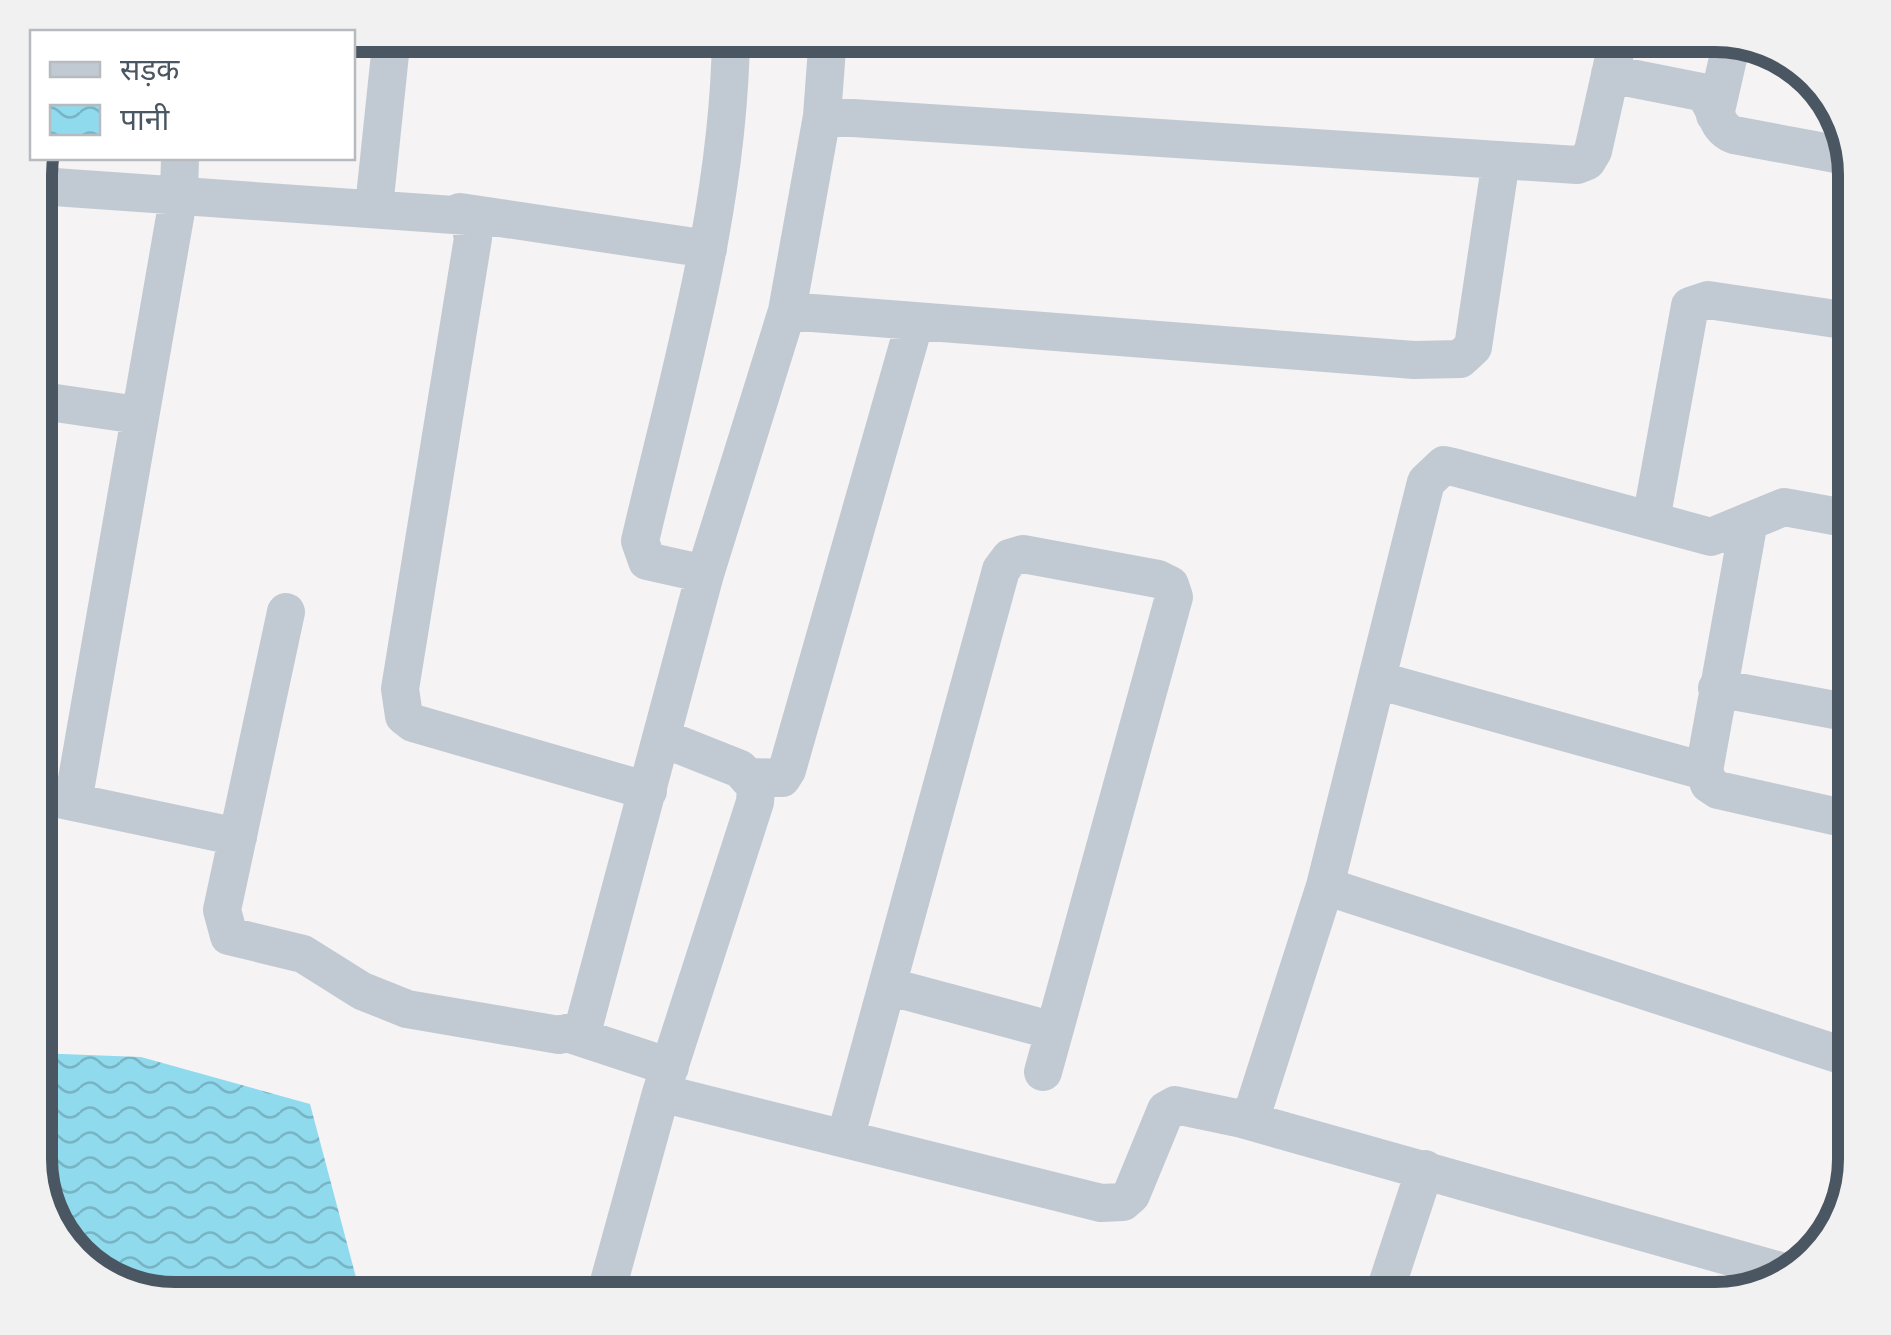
<svg xmlns="http://www.w3.org/2000/svg" width="1891" height="1335" font-family="'Fira Sans Condensed','Noto Sans Devanagari',sans-serif">
  <defs>
    <pattern id="water-waves" width="16" height="10" patternUnits="userSpaceOnUse" patternTransform="scale(2.5)"><rect width="16" height="10" fill="#90daee"/><path d="M0 5q4-4 8 0t8 0" fill="none" stroke="#78b4c4"/></pattern>
  </defs>
  <rect width="100%" height="100%" fill="#f5f3f3"/>
  <path fill="url(#water-waves)" d="M35,1053L141,1057L310,1104L362,1300H175L90,1271L54,1229L35,1168Z"/>
  <g fill="none" stroke-linecap="round" stroke-linejoin="round">
    <path stroke="#c1cad2" stroke-width="38" d="M1610,74L1701,92C1718,105 1713,127 1734,135L1852,157
      M1715,115L1732,41
      M822,116L1577,165L1587,161L1593,151L1619,35
      M40,186L468,216L473,238L400,689L404,716L413,723L648,791
      M374,207L392,35
      M460,212L708,249
      M787,311L1414,360L1460,359L1473,347L1501,160
      M35,400L138,415
      M1651,520L1690,306L1708,300L1856,322
      M1749,521L1704,771L1709,784L1718,790L1856,821
      M705,574L647,561L640,541C679,374 729,208 731,35
      M286,612L222,910L229,936L303,954L362,991L407,1009L559,1035L583,1029L705,574L787,311L822,116L828,35
      M1377,680L1704,771
      M1717,688L1856,714
      M751,777L782,778L787,770L915,321
      M35,794L238,837
      M73,802L179,194L180,158
      M1325,886L1856,1060
      M887,986L1054,1031
      M573,1035L670,1067
      M661,1093L1101,1203L1123,1202L1131,1195L1166,1110L1175,1105L1242,1119L1254,1108L1325,886L1426,482L1444,465L1457,468L1711,537L1784,507L1856,520
      M1242,1119L1791,1274
      M845,1139L1001,570L1010,558L1023,554L1158,579L1170,585L1174,597L1043,1072
      M604,1300L661,1093L755,802L756,787L740,769L662,738
      M1382,1300L1425,1169"/>
  </g>
  <path d="M0 0H1891V1335H0ZM175 52H1715A123 123 0 0 1 1838 175V1159A123 123 0 0 1 1715 1282H175A123 123 0 0 1 52 1159V175A123 123 0 0 1 175 52Z" fill="#f1f1f2" fill-rule="evenodd"/>
  <path fill="none" stroke="#4a5661" stroke-width="12" d="M175 52H1715A123 123 0 0 1 1838 175V1159A123 123 0 0 1 1715 1282H175A123 123 0 0 1 52 1159V175A123 123 0 0 1 175 52Z"/>
  <rect x="30" y="30" width="325" height="130" fill="#ffffff" stroke="#b7bbc0" stroke-width="2.5"/>
  <rect x="50" y="62" width="50" height="15" fill="#c1cad2" stroke="#b7bbc0" stroke-width="2.5"/>
  <text x="120" y="80" font-size="30" fill="#4a5661">सड़क</text>
  <rect x="50" y="105" width="50" height="30" fill="url(#water-waves)" stroke="#b7bbc0" stroke-width="2.5"/>
  <text x="120" y="130" font-size="30" fill="#4a5661">पानी</text>
</svg>
